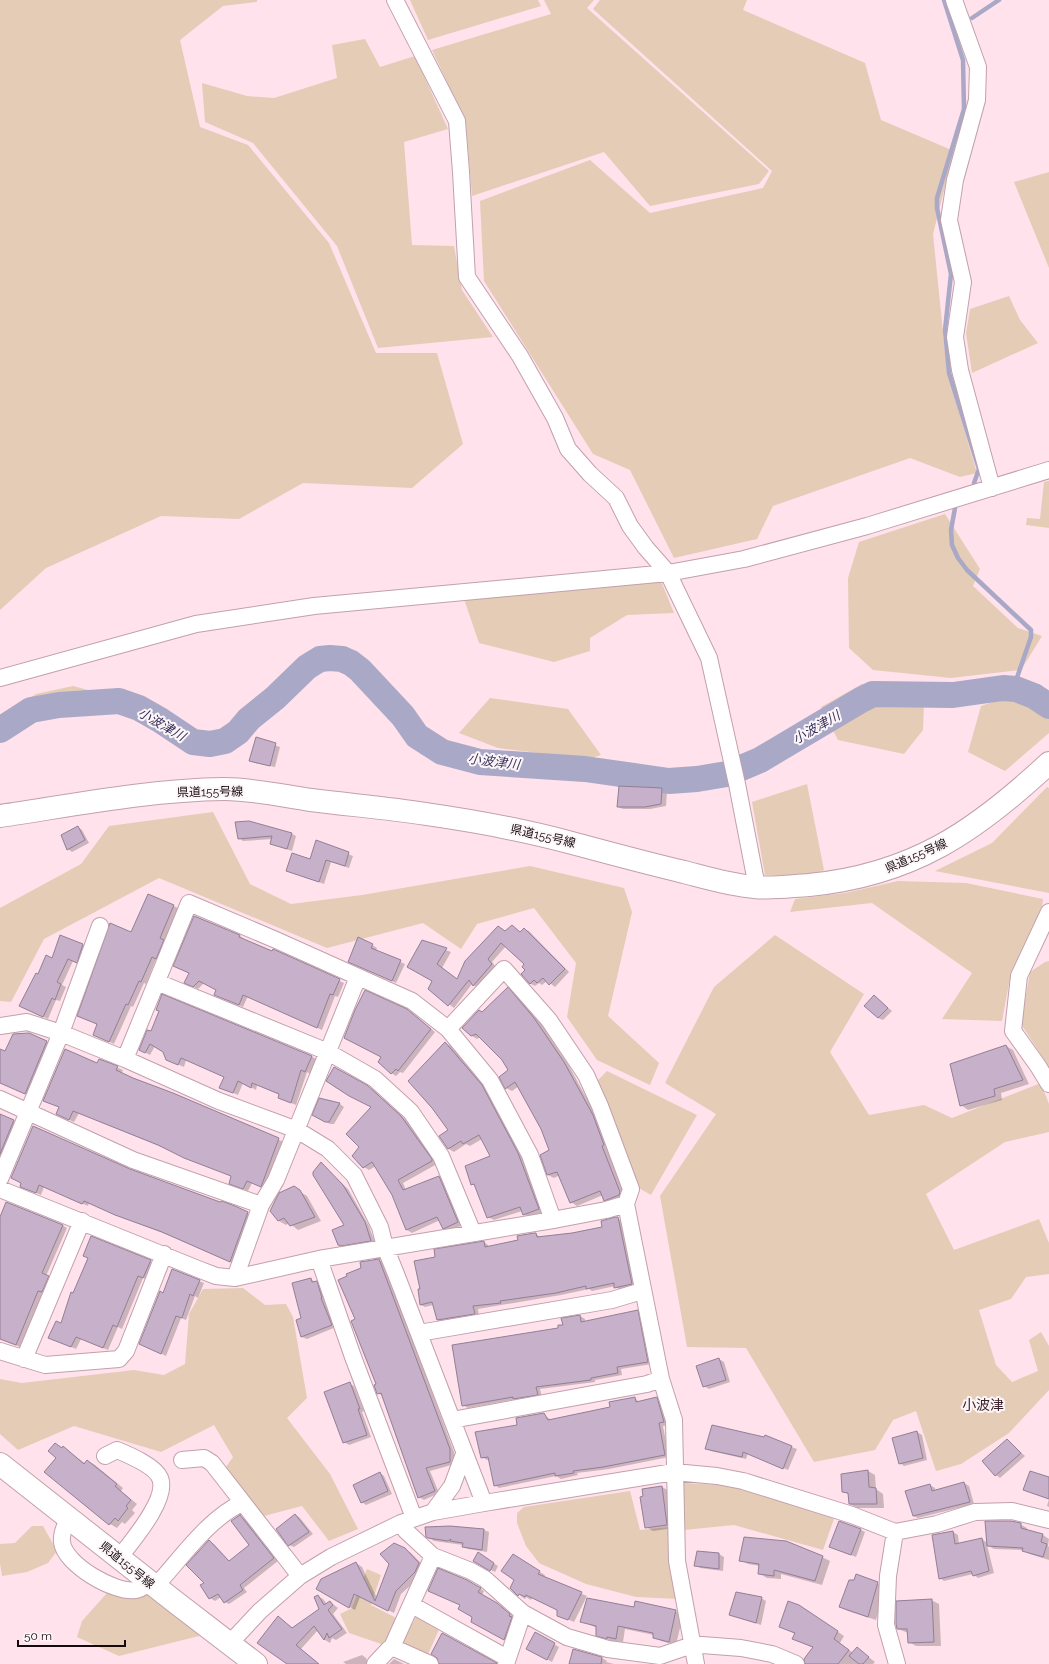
<svg xmlns="http://www.w3.org/2000/svg" width="1049" height="1664" font-family="Raleway,'Noto Sans JP',sans-serif">
  <rect width="100%" height="100%" fill="#ffe2ec"/>
  <path fill="#e5ccb6" d="M0,0H257V2L223,6L180,40L200,127L248,145L329,243L376,353H437L463,444L412,488L303,483L239,519L161,516L46,568L0,610Z
    M410,0H538L541,6L428,40Z
    M544,0H594L587,8L769,171L759,184L650,206L604,152L472,196L466,123L432,50L551,14Z
    M600,0H747L743,10L865,63L881,120L954,151L933,234L947,372L977,473L960,477L910,458L773,506L757,539L674,558L630,470L593,454L484,281L480,201L590,160L650,213L763,188L772,171L593,9Z
    M365,39L380,67L415,56L448,129L404,142L412,245L454,246L462,290L493,337L378,348L337,246L253,143L205,122L202,83L247,96L274,98L337,78L332,45Z
    M1049,172V268L1014,182Z
    M1009,296L1020,320L1038,343L972,373L966,333L970,309Z
    M1049,481V528L1026,525L1027,518L1040,519L1044,482Z
    M945,514L980,569L973,586L1018,628L1042,636L1021,670L951,678L873,670L849,648L848,578L859,542Z
    M661,581L674,613L627,615L590,638V651L554,662L479,643L464,599Z
    M862,684L924,702L923,730L904,754L838,740L821,707Z
    M73,686L111,696L107,714L58,713L28,720L0,743V717L36,694Z
    M1033,688L1049,700V733L1005,771L968,752L981,706Z
    M490,698L568,709L601,755L588,759L498,748L459,733Z
    M807,784L824,870L809,876L765,875L752,802Z
    M1047,787L1049,788V893L935,871L992,843Z
    M213,812L250,884L291,904L362,895L530,866L624,888L632,912L608,1016L659,1063L650,1085L597,1060L567,1017L576,963L534,908L477,924L461,949L423,923L327,948L159,878L44,939L11,1002L0,1001V908L81,864L109,826Z
    M898,881L966,883L1043,899L1040,921L1010,978L1002,1021L942,1019L972,973L872,903L790,912L795,899L845,893Z
    M775,935L864,994L830,1052L869,1115L924,1105L952,1118L1041,1083L1049,1104V1132L1005,1142L926,1194L954,1250L1039,1219L1049,1243V1274L1026,1277L1011,1299L979,1310L996,1365L1012,1382L1038,1371L1029,1340L1041,1332L1049,1346V1390L1009,1433L961,1464L936,1471L916,1411L893,1420L875,1450L814,1462L746,1348L687,1347L660,1196L716,1114L665,1083L714,987Z
    M1049,961V1067L1021,1024L1030,972L1045,962Z
    M607,1071L697,1115L651,1195L637,1187L596,1082Z
    M243,1288L265,1305L286,1304L293,1317L307,1398L287,1418L330,1474L358,1529L329,1541L302,1506L264,1516L226,1467L233,1457L214,1425L161,1452L74,1426L18,1450L0,1434V1379L22,1383L134,1370L164,1375L185,1364L189,1314L203,1289Z
    M684,1483L741,1486L835,1516L823,1550L734,1525L684,1530Z
    M630,1491L640,1530L669,1527L678,1599L636,1597L586,1584L539,1563L526,1546L517,1523V1513L524,1507Z
    M32,1526H43L57,1551L48,1563L27,1572L2,1576L0,1563V1544L15,1543Z
    M367,1569L381,1575L371,1605L400,1620L384,1645L349,1633L340,1614L352,1608Z
    M107,1593L151,1594L199,1629V1636L119,1656L77,1637L82,1621Z
    M418,1613L440,1627L426,1659L401,1646Z"/>
  <path fill="#0003" d="M256,739L280,747L275,767L255,763L250,760Z
    M619,787L662,789L667,791L666,806L650,809H623L618,807Z
    M78,827L82,830L89,843L72,852L68,849Z
    M292,834L296,836L292,851L271,844L273,839L243,841L239,838Z
    M316,842L353,856L349,868L331,862L324,884L287,870L310,860Z
    M173,906L178,908L164,941L168,943L161,960L156,959L146,984L144,983L133,1007L131,1006L114,1044L99,1037L98,1025L78,1016L132,933Z
    M195,917L240,936L244,939V940L272,952L273,950L344,983L338,997L335,996L322,1030L248,996L243,1007L220,997L217,990L204,983L198,989L190,985Z
    M512,926L521,933L524,929L529,931L569,972L555,987L547,981L542,985L539,983L535,986L531,984L523,974L526,970L525,964L506,946L492,962L496,967L478,988L472,984L454,1008L429,989L433,980L422,941L451,952L442,968L457,980Z
    M61,936L88,947L81,964L73,961L62,985L66,987L60,1001L56,1000L48,1019L25,1008L38,975L52,959Z
    M372,945L377,948L376,951L405,964L396,983L354,964Z
    M508,989L513,992L540,1022L569,1066L598,1119L609,1148L607,1149L625,1196L611,1203L605,1200L603,1195L577,1206L571,1202L560,1175L554,1178L548,1175L541,1156L551,1150L542,1128L519,1086L512,1091L506,1088L509,1070L502,1059L480,1037L477,1039L472,1036L483,1013Z
    M878,999L892,1011L883,1020L878,1018Z
    M412,1013L435,1032L403,1073L400,1072L396,1076L391,1073Z
    M148,1031L311,1056L316,1059L310,1074L307,1072L296,1105L284,1100L280,1095L257,1085L256,1090L243,1083L238,1095L226,1090L225,1077L186,1060L184,1067L172,1062L164,1051L155,1046L150,1055L140,1050Z
    M29,1034L52,1044L30,1096L0,1081V1051L5,1052Z
    M445,1043L451,1046L488,1090L524,1157L544,1212L529,1217L524,1214L522,1211L494,1220L488,1217L476,1186L472,1184L492,1157L482,1139L470,1146L466,1144L454,1152L449,1149V1131Z
    M1006,1046L1013,1050L1029,1084L1001,1093L1002,1100L968,1110L961,1105Z
    M100,1060L123,1070L121,1074L284,1142L266,1189L252,1183L248,1191L235,1186L232,1176L79,1113L74,1122L62,1117Z
    M335,1068L372,1089L406,1120L437,1164L403,1183L406,1190L439,1177L444,1180L463,1225L448,1231L443,1228L440,1220L412,1233L407,1230L393,1194L376,1166L369,1170L364,1167L361,1147L372,1107Z
    M320,1099L340,1104L344,1107L334,1124H330L314,1115Z
    M0,1115L18,1124L0,1168Z
    M321,1164L348,1189L369,1226L375,1243L346,1248L339,1244L346,1225Z
    M129,1170L220,1203L234,1207L253,1216L235,1264L168,1235L121,1217L89,1203L88,1206L44,1187L41,1195L21,1186Z
    M294,1188L307,1196L321,1221L298,1230L289,1223L286,1225L279,1221L271,1211Z
    M618,1219L623,1221L636,1286L620,1290L615,1286L592,1291L589,1289L561,1295L478,1309L479,1316L441,1322L437,1320L433,1305L425,1307L421,1305V1290L436,1258L484,1242L488,1245L489,1248L520,1241L536,1234L541,1238L603,1228Z
    M0,1220L62,1225L67,1228L46,1276L53,1279L47,1294L43,1292L20,1347L0,1339Z
    M91,1237L155,1264L148,1280L143,1278L122,1329L118,1327L108,1350L81,1339L76,1349L54,1340L88,1258Z
    M379,1260L384,1262L454,1452L455,1464L430,1471L439,1493L424,1500L419,1497L383,1396L378,1393L377,1385L357,1319L363,1268L361,1263Z
    M310,1279L321,1285L336,1327L307,1339L302,1337L297,1321L302,1319Z
    M199,1281L204,1283L198,1298L195,1296L186,1320L181,1318L166,1356L145,1346L164,1294Z
    M637,1311L642,1314L652,1364L621,1369L622,1375L595,1380V1382L540,1389L542,1397L519,1401L516,1399L468,1408L463,1405L560,1329L580,1316L585,1319V1322Z
    M719,1359L724,1362L730,1382L709,1389L704,1386Z
    M350,1384L354,1386L364,1411L362,1412L371,1437L349,1445L344,1442Z
    M635,1398L639,1402L657,1398L661,1401L668,1425L663,1426L669,1457L609,1469L577,1473L578,1475L561,1479L556,1476L499,1488L495,1485L490,1459L487,1460L482,1457L518,1426L543,1414L551,1420L611,1408Z
    M917,1432L922,1435L927,1460L904,1466L900,1463Z
    M765,1437L797,1449L788,1470L748,1453L746,1459L711,1451L706,1448L765,1439Z
    M1007,1440L1025,1456L1000,1478L996,1475Z
    M64,1448L86,1464L88,1461L95,1465L123,1488L121,1491L137,1504L132,1510L135,1513L125,1524L122,1522L117,1528L110,1524L46,1471Z
    M868,1471L875,1475L876,1489L883,1494L884,1508H857L850,1504L849,1495L843,1491Z
    M380,1473L384,1476L392,1494L366,1505L362,1502Z
    M1049,1478V1507L1047,1506L1049,1499L1025,1490Z
    M964,1483L969,1486L974,1504L918,1518L913,1516L930,1485L935,1488V1491Z
    M662,1487L669,1491L674,1528L653,1531L646,1527Z
    M296,1515L300,1518L313,1534L294,1547L289,1545Z
    M240,1516L245,1519L278,1561L244,1588L247,1592L229,1604L225,1602L221,1597L215,1601L210,1598L205,1583L209,1541L214,1544L230,1562L251,1546Z
    M1020,1524L1027,1528V1531L1043,1535L1049,1539L1048,1546L1049,1547V1560L1030,1554L1024,1550L994,1549L987,1545L994,1573L978,1578L973,1574L944,1581L940,1578L953,1532L958,1535L959,1544L982,1539L987,1543Z
    M450,1527L484,1530L489,1532L487,1552L468,1549L463,1547V1545L434,1541L429,1538Z
    M861,1530L865,1532L856,1557L835,1549Z
    M404,1549L411,1553L425,1567L421,1576L401,1594L394,1613L360,1597L355,1610L317,1589L356,1563L362,1567L377,1598Z
    M698,1552L719,1554L724,1557L723,1571L700,1568L696,1565Z
    M478,1554L498,1566L495,1572L474,1561Z
    M513,1556L545,1575L544,1578L587,1596L574,1622L558,1615V1610L532,1598L531,1600L526,1597L525,1599L511,1588L515,1579Z
    M822,1557L830,1561L822,1585L781,1574V1579L767,1578L759,1573L760,1566L748,1564L740,1560Z
    M857,1575L885,1587L876,1620L848,1611L840,1607Z
    M466,1580L484,1591L482,1595L502,1607L514,1617L508,1641L472,1621L473,1616Z
    M318,1596L323,1599L327,1604L330,1602L338,1608L333,1614L347,1633L336,1640L332,1638L330,1643L325,1640L318,1630L301,1649L316,1661L315,1664H287L279,1618L293,1628L320,1609Z
    M761,1598L766,1601L761,1625L730,1615Z
    M931,1600L939,1604L941,1646H916L909,1642L908,1633L898,1629Z
    M635,1608L675,1611L683,1615L676,1645L661,1641L654,1637V1635L625,1629L623,1642L614,1641V1642L597,1635V1628L581,1621Z
    M806,1610L844,1636L840,1643L853,1653L857,1648L875,1662L873,1664H811L813,1648L794,1638L795,1634L780,1626Z
    M535,1634L559,1647L552,1662L532,1651Z
    M573,1650L602,1658L607,1661L606,1662L614,1664H570Z
    M362,1655L366,1658L368,1664H346L343,1662Z
    M394,1659L404,1664H389Z"/>
  <g fill="none" stroke-linecap="round" stroke-linejoin="round">
    <path stroke="#a9a8c6" stroke-width="4.5" d="M944,0L963,60L964,109L937,198V208L951,274L945,330L949,373L979,469L974,483
      M972,18L999,0
      M955,508L951,530L952,545L958,558L967,570L1031,630V637L1013,689"/>
    <path stroke="#a9a8c6" stroke-width="26" d="M0,730L31,710L59,705L119,701L139,708L160,720L193,742L210,744L225,741L238,732L249,719L275,698L307,667L320,659L330,658L342,659L351,663L360,670L403,716L417,736L442,752L480,762L585,769L669,781L697,779L727,774L760,760L861,700L873,694L953,695L1003,688L1016,689L1034,696L1049,706"/>
  </g>
  <path fill="#c6b0ca" stroke="#937f96" d="M256,737L276,743L270,766L249,761Z
    M619,786L662,788L661,804L645,807H617Z
    M249,821L292,833L287,849L270,844L272,836L238,839L235,822Z
    M78,826L85,840L67,850L61,835Z
    M316,840L349,852L345,866L326,860L319,882L286,871L292,853L310,859Z
    M148,894L174,905L160,938L164,940L156,959L152,957L141,982L139,981L128,1005L126,1004L109,1042L93,1035L97,1024L77,1016L110,923L131,932Z
    M194,916L240,935L239,937L272,951L273,949L340,979L333,995L330,994L317,1028L243,995L239,1005L214,995L216,990L199,981L193,987L184,983L189,973L173,966Z
    M512,925L520,932L524,928L565,969L549,985L543,978L537,983L534,980L530,984L521,974L525,970L522,967L524,964L501,943L488,959L492,964L473,986L469,980L448,1006L428,989L432,981L407,967L422,940L447,948L437,964L457,979L465,961L498,926L505,931Z
    M60,935L83,944L77,963L68,959L57,982L61,984L55,1000L52,998L43,1017L19,1006L36,973L38,974L46,955L52,958Z
    M358,937L373,944L371,948L401,960L392,981L348,962Z
    M508,987L534,1018L564,1062L593,1115L604,1145L602,1146L620,1192L619,1195L604,1201L600,1191L570,1203L557,1172L547,1175L540,1155L549,1150L541,1129L515,1082L505,1089L499,1077L508,1070L502,1060L476,1034L471,1036L462,1028L479,1010L482,1012Z
    M365,990L407,1009L431,1029L398,1071L396,1069L391,1074L378,1062L381,1057L344,1038L355,1010Z
    M162,994L312,1056L305,1072L301,1070L291,1103L278,1098L279,1094L252,1083L251,1088L238,1081L233,1093L219,1088L224,1077L181,1058L178,1065L166,1060L163,1052L150,1044L145,1053L139,1050L147,1030L151,1031L159,1011L156,1010Z
    M874,995L888,1008L878,1018L864,1006Z
    M29,1033L47,1041L25,1094L0,1083V1049L5,1051L13,1034Z
    M445,1042L482,1085L518,1153L539,1209L523,1215L520,1207L487,1218L474,1184L471,1185L465,1166L490,1156L479,1135L463,1144L461,1141L448,1149L439,1136L448,1130L432,1108L408,1081Z
    M1006,1045L1023,1080L994,1089L995,1096L960,1106L950,1064Z
    M65,1049L97,1063L99,1059L118,1066L116,1070L133,1078L173,1093L279,1138L261,1187L247,1181L243,1189L229,1184L231,1176L184,1158L158,1145L73,1111L69,1120L56,1114L59,1107L43,1101Z
    M334,1067L367,1085L401,1116L432,1159V1161L398,1180L403,1190L439,1176L458,1222L443,1229L437,1217L406,1230L392,1195L372,1162L363,1168L352,1156L359,1147L346,1134L371,1107L349,1096L326,1081Z
    M319,1098L340,1103L329,1122H325L312,1115Z
    M0,1114L14,1120L0,1154Z
    M33,1126L130,1169L220,1202L222,1201L235,1206L248,1212L230,1262L162,1232L115,1215L84,1201L82,1204L39,1185L36,1193L20,1187L21,1183L11,1178Z
    M321,1162L343,1185L365,1222L371,1241L341,1246L338,1245L332,1230L344,1225L313,1175V1172Z
    M294,1186L300,1190L315,1217L290,1226L284,1218L278,1221L270,1211L279,1193Z
    M6,1202L63,1225L42,1273L49,1276L42,1292L38,1291L16,1345L0,1339V1217Z
    M615,1217H618L632,1284L614,1288V1283L586,1289V1286L556,1293L500,1301L501,1303L473,1306L475,1314L437,1320L432,1302L420,1305L418,1289H420L414,1261L435,1257L434,1249L484,1241L485,1247L518,1240L517,1236L534,1233H536L537,1237L572,1233L602,1227L601,1221Z
    M91,1236L151,1260L143,1278L138,1276L117,1327L113,1325L103,1348L76,1337L71,1347L48,1338L56,1321L61,1323L71,1292L73,1293L88,1258L83,1256Z
    M379,1259L450,1449V1462L426,1468L435,1491L418,1498L381,1393L377,1394L374,1385L376,1384L351,1321L355,1319L338,1280L347,1276L346,1274L361,1268L360,1262Z
    M172,1269L200,1280L193,1296L190,1294L182,1318L176,1316L161,1354L139,1344L160,1291L163,1293Z
    M311,1278L312,1282L317,1281L322,1298H321L332,1325L301,1337L296,1320L301,1318L292,1283Z
    M638,1310L648,1362L617,1367L618,1373L591,1378V1380L536,1387L538,1395L513,1399V1397L462,1406L452,1345L558,1328V1325H563L561,1318L580,1315L581,1322Z
    M719,1358L726,1380L703,1387L696,1366Z
    M350,1382L360,1409H358L367,1435L343,1443L324,1392Z
    M635,1397L636,1402L657,1397L664,1422L659,1423L665,1455L603,1467L573,1471L574,1473L555,1476V1473L494,1486L488,1457L481,1458L475,1432L517,1425L516,1418L544,1413L548,1420L610,1407L609,1402Z
    M712,1425L764,1437L765,1435L792,1446L783,1469L743,1452L742,1457L705,1449Z
    M917,1431L923,1458L899,1464L892,1438Z
    M1007,1439L1021,1453L995,1476L982,1461Z
    M55,1443L62,1448L63,1446L84,1464L87,1460L117,1484L115,1486L131,1500L126,1506L128,1508L118,1521L115,1518L109,1525L44,1472L56,1458L48,1451Z
    M868,1470L869,1487L876,1488L877,1504H849L848,1493L842,1492L841,1474Z
    M1030,1471L1049,1477V1499L1023,1490Z
    M380,1472L388,1491L361,1503L353,1485Z
    M964,1482L970,1502L913,1516L905,1491L930,1484L932,1491Z
    M662,1486L667,1525L645,1528L640,1497L643,1496L642,1489Z
    M295,1514L309,1532L288,1546L276,1529Z
    M240,1515L274,1558L240,1585L243,1590L224,1603L218,1594L209,1599L200,1585L204,1583L186,1565L209,1540L229,1561L249,1545L231,1521Z
    M839,1521L861,1529L851,1555L829,1547Z
    M985,1521H1011L1021,1523V1528L1043,1534L1041,1542L1047,1544L1043,1557L1022,1551L1023,1548L987,1546Z
    M450,1526L484,1529L482,1550L462,1547L463,1543L450,1541L451,1539L448,1541L428,1538L426,1537L425,1527Z
    M953,1531L955,1544L982,1538L989,1571L973,1576L971,1571L939,1579L932,1535Z
    M744,1537L786,1541L823,1556L815,1581L774,1570V1576L758,1574L759,1564L739,1561Z
    M394,1543L405,1548L419,1563L415,1572L396,1591L388,1611L354,1594L349,1608L316,1589L321,1579L356,1562L375,1601L389,1564L380,1554Z
    M697,1551L719,1553V1569L694,1566Z
    M478,1552L494,1563L490,1571L473,1561Z
    M513,1554L540,1571L538,1574L582,1592L568,1620L557,1616V1610L526,1595L525,1597L519,1594L518,1596L510,1588L514,1580L501,1571Z
    M438,1568L467,1580L479,1587L481,1588L478,1592L497,1603L510,1614L509,1616L512,1617L504,1640L471,1622L472,1617L458,1609L460,1605L428,1591Z
    M856,1574L878,1582L868,1617L839,1607L849,1580H854Z
    M736,1592L762,1597L756,1623L729,1615Z
    M318,1595L324,1605L330,1601L333,1605L328,1610L342,1629L329,1638L327,1633L324,1640L314,1626L296,1645L319,1664H287L257,1643L278,1616L292,1628L319,1609L314,1597Z
    M587,1598L634,1607L635,1601L676,1610L669,1642L653,1638V1633L618,1626L616,1639L607,1637V1639L596,1636V1626L580,1622Z
    M932,1599L934,1642L908,1643L907,1629H897L896,1624V1601Z
    M788,1601L799,1605L838,1631L834,1639L849,1650L838,1664H805L804,1659L813,1647L792,1639L795,1633L779,1627Z
    M535,1632L555,1643L547,1660L526,1649Z
    M442,1633L497,1663V1664H439L437,1658L431,1654Z
    M857,1647L869,1657L863,1664H859L849,1656Z
    M573,1649L602,1657L601,1664H569Z"/>
  <g fill="none" stroke-linecap="round" stroke-linejoin="round">
    <defs>
      <path id="street" d="M395,0L457,121L461,172L467,277L520,356L555,418L568,449L590,474L616,498L630,526L646,548L668,573L709,658L737,784L757,887
        M954,0L978,67L977,100L955,180L949,220L963,282L955,337L960,370L992,488
        M0,678L196,624L314,606L668,573L744,559L867,526L1049,470
        M1049,912L1019,976L1013,1031L1038,1066L1049,1084
        M157,982L328,1052L375,1079L411,1112L441,1156L473,1233
        M0,1026L27,1022L61,1033L125,1059L219,1101L297,1130L328,1149L354,1175L380,1227L385,1247L396,1274L484,1503
        M448,1029L504,969L549,1020L586,1075L600,1106L631,1189L626,1204L661,1379L674,1420L677,1561L696,1664
        M125,1059L189,903L276,940L412,1001L448,1029L490,1080L530,1155L553,1220
        M0,1099L133,1160L261,1205
        M0,1179L61,1033L100,926
        M0,1189L198,1269L216,1276L235,1278L319,1259L553,1220L606,1210L626,1204
        M319,1259L353,1357L414,1518
        M235,1278L261,1205L276,1180L358,977
        M419,1333L612,1300L642,1291
        M0,1351L45,1365L119,1359L126,1351L164,1254
        M24,1359L82,1221
        M452,1420L647,1384L661,1379
        M105,1456L117,1450C129,1455 155,1466 160,1478C169,1499 131,1542 119,1558
        M182,1460L204,1458L212,1463L300,1576
        M433,1512L452,1486L464,1454
        M69,1518C65,1525 61,1533 62,1542C64,1564 115,1594 136,1590C142,1589 145,1586 148,1581
        M401,1523L406,1531L433,1556L471,1571L485,1579L523,1613L506,1664
        M895,1532L888,1576L886,1625L897,1664
        M156,1587L161,1580C185,1553 210,1518 242,1503
        M412,1605L507,1658
        M523,1613L567,1637L608,1649L660,1656L692,1645H702L741,1648L772,1654L796,1664
        M230,1643L260,1611L300,1576L331,1557L401,1523L433,1512L484,1503L674,1472L717,1476L743,1481L852,1515L895,1532L937,1524L975,1512L1012,1511L1049,1520
        M392,1647L430,1664
        M375,1664L389,1649L392,1647L433,1556"/>
      <path id="secondary" d="M0,816C74,805 149,790 224,789C253,789 283,796 311,800C350,805 388,808 426,814C475,821 524,830 572,843C609,853 646,863 684,872C707,878 730,885 754,887C772,889 791,886 809,885C912,875 975,832 1049,763
        M0,1464L174,1601L256,1664"/>
    </defs>
    <use href="#street" stroke="#c2a0ac" stroke-width="18"/>
    <use href="#secondary" stroke="#c2a0ac" stroke-width="24"/>
    <use href="#street" stroke="#fff" stroke-width="16"/>
    <use href="#secondary" stroke="#fff" stroke-width="22"/>
  </g>
  <g text-anchor="middle" stroke-width="4" stroke-linejoin="round" paint-order="stroke">
    <g font-size="12" fill="#14090d" stroke="#fdf6f8">
      <text transform="translate(210 792) rotate(-1)" y="4">県道155号線</text>
      <text transform="translate(543 836) rotate(13)" y="4">県道155号線</text>
      <text transform="translate(916 856) rotate(-24)" y="4">県道155号線</text>
      <text transform="translate(127 1565) rotate(39)" y="4">県道155号線</text>
    </g>
    <g font-size="13" font-style="italic" fill="#35305a" stroke="#fdf6f8">
      <text transform="translate(162 724) rotate(30)" y="5">小波津川</text>
      <text transform="translate(816 727) rotate(-30)" y="5">小波津川</text>
      <text transform="translate(494 761) rotate(7)" y="5">小波津川</text>
    </g>
    <g font-size="14" fill="#3a202a" stroke="#fdf6f8">
      <text x="983" y="1410">小波津</text>
    </g>
  </g>
  <path d="M18 1640v6h107v-6" fill="none" stroke="#14090d" stroke-width="2"/>
  <text x="24" y="1640" font-size="12" fill="#14090d" stroke="#fdf6f8" stroke-width="3" paint-order="stroke">50 m</text>
</svg>
